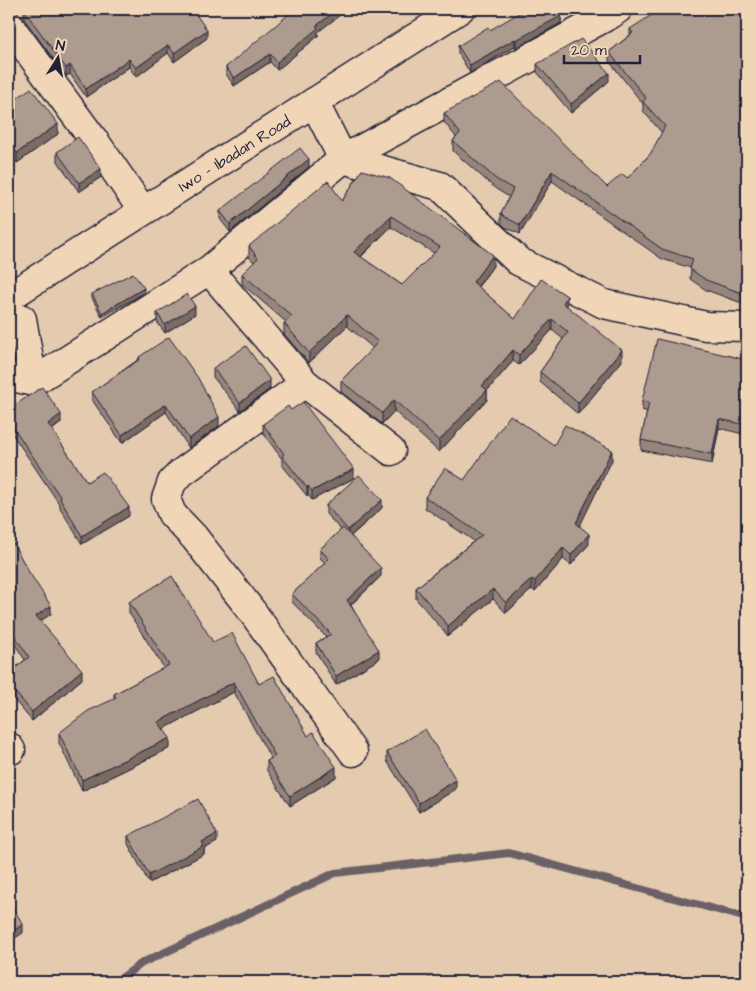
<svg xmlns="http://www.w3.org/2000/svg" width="756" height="991" font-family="'Architects Daughter',sans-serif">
  <rect width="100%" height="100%" fill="#e4cbb0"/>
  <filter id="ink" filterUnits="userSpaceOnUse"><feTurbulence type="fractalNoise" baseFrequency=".02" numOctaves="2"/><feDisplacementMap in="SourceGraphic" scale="10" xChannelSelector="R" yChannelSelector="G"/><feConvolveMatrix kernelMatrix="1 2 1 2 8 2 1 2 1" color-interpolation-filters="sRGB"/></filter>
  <g filter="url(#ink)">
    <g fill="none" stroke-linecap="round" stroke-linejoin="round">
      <path stroke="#6a6066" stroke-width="8" d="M116,982L142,963L335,873L509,853L747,918"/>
      <defs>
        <path id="minor" d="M9,25L96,143L143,211
          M314,102L343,159L440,186L518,261L604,304L706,326L747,327
          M209,270L305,383L391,451
          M9,326L22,319L33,382L9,376
          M33,382L209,270L343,159L611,14L618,9
          M305,383L181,473L172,482L166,499L172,514L194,537L251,610L353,752
          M9,747L11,750"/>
        <path id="major" d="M9,297L460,9"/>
      </defs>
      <use href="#minor" stroke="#22223b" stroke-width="31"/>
      <use href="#major" stroke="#22223b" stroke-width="31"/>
      <use href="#minor" stroke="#f0d6b7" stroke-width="28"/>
      <use href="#major" stroke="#f0d6b7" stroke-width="28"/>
    </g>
    <path fill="#96857b" stroke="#22223b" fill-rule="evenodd" d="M561,9V23L516,48L515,46L470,73L458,53V46L490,30Z
      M24,10L207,38L174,62L168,53L136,77L129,67L86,97L70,74L66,76L24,19Z
      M747,10V305L706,290L690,279L691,268L662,259L552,181L520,234L505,227L501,223V213L509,197L496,189L453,151V141L456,137L444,122V113L607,187L628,178L651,153L662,133L643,111V104L609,61V52L630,35V29Z
      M318,32V36L277,70L270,62L234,86L226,74V67Z
      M537,64L609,81L571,113L537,72Z
      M9,104L58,134L17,163L9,151Z
      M57,152L101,177L79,192L57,160Z
      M309,167L230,232L220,219V211Z
      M362,170L493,266L478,287L515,319L567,306L622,361L578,414L540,382V372L563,339L552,330L519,365L513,361L487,391V400L439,452L394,411L382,424L341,392V381L373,348L347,326L309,363L284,334V323L286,322L242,284V274L254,262L249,257V246L342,201ZM391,227L434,253L402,285L361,257Z
      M144,293L102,317L92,298V294Z
      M157,313L195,314L165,333L157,322Z
      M747,339V435L719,428L712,464L641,450V440L647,412L642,410V401L743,359Z
      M139,357L219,426L189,448L166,412L122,443L92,400V392L139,359Z
      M213,368L270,389L240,411L213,377Z
      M9,409L61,423L52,430L87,482L129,516L82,544L60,508V505L9,429Z
      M291,410L354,478L312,500L308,495L307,496L282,465V459L263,433V424Z
      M554,445L612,460L579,526L589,544L571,565L563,559L535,592L532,589L506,613L493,599L448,636L416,599V588L474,541L425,508V497L464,480Z
      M326,505L382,508L351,536L381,576L351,605L379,659L336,685L316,652V643L326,637L292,602V594L325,563L320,558V549L341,530L326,514Z
      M9,536L51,614L40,621L82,679L32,721L9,694V673L25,660L9,635Z
      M129,602L213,642L259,684L308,736L336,777L290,806L267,771V761L271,759L234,692L163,729L170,748L82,791L59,743V733L114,699V694L164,668L129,613Z
      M387,752L456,789L419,812L387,761Z
      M128,836L217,842L204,849V854L149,883L128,844Z"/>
    <path fill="#7a6c64" stroke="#22223b" d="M338,9H348L318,32V36L277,70V62L316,26Z
      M561,9V23L516,48V40Z
      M207,30V38L174,62V53Z
      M515,39V46L470,73V65Z
      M168,45V53L136,77V68Z
      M14,53V58L9,61V56Z
      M270,54V62L234,86V78Z
      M129,59V67L86,97V89Z
      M70,65V74L66,76V68Z
      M609,73V81L571,113V104Z
      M58,124V134L17,163V153Z
      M309,159V167L230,232V224Z
      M101,169V177L79,192V183Z
      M552,171V181L520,234V225Z
      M391,216V227L354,263V252Z
      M493,255V266L473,293V282Z
      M144,288V293L102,317V313Z
      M567,296V307L563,303Z
      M195,306V314L165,333V325Z
      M347,315V326L309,363V353Z
      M552,319V330L519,365V355Z
      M513,350V361L487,391V400L439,452V441L482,386Z
      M622,350V361L578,414V403Z
      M270,380V389L240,411V403Z
      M394,400V411L382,424V413Z
      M166,404V412L122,443V435Z
      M61,414V423L48,432V424Z
      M219,417V426L189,448V439Z
      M719,419V428L712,464V454Z
      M612,450V460L576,534V523Z
      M354,469V478L312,500V491Z
      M308,486V495L307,496V488Z
      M382,500V508L348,538V530Z
      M129,507V516L82,544V536Z
      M589,534V544L571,565V555Z
      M563,548V559L535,592V581Z
      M381,568V576L347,608V600Z
      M532,579V589L506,613V603Z
      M493,589V599L448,636V626Z
      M51,606V614L36,624V616Z
      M379,650V659L336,685V676Z
      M82,670V679L32,721V712Z
      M234,682V692L158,732V722Z
      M170,738V748L82,791V780Z
      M336,767V777L290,806V796Z
      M456,780V789L419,812V803Z
      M217,834V842L204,849V854L149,883V875L202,842Z
      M23,924V933L9,942V934Z"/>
    <path fill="#ae9b8f" stroke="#22223b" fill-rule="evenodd" d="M26,9H192L207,30L174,53L168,45L136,68L129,59L86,89L70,65L66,68L24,10Z
      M295,9H338L316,26L318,28L277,62L270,54L234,78L226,67Z
      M526,9H561L558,12L561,16L516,40L515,39L470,65L458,46L488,27L490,30Z
      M661,9H746L747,10V295L706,280L690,269L693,259L662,249L552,171L520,225L505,217L501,213L513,189L496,179L453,141L460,133L444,113L501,82L607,187L622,174L628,178L651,153L665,126L643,102L646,98L609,52L633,33L630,29Z
      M581,39L609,73L571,104L537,64Z
      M9,47L14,53L9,56Z
      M31,88L58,124L17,153L9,141V104Z
      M78,137L101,169L79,183L57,152Z
      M300,148L309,159L230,224L220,211Z
      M362,170L390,178L493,255L473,282L515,319L541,279L567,296L563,303L622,350L578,403L540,372L568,332L552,319L519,355L513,350L482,386L487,390L439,441L394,400L382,413L341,381L378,342L347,315L309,353L284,323L292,316L242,274L258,258L249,246L328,181L342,201ZM391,216L440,247L402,285L354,252Z
      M133,273L144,288L102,313L92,294Z
      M187,294L195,306L165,325L157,313Z
      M169,337L198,378L219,417L189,439L166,404L122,435L92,392L140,359L139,357Z
      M657,339L743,359L747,339V425L719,419L712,454L641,440L649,402L642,401Z
      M246,346L270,380L240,403L213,368Z
      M42,387L61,414L48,424L87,482L103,472L129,507L82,536L60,499L61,498L9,421V409Z
      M303,402L354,469L312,491L308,486L307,488L282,456L284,454L263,424L288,406L291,410Z
      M510,415L554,445L565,425L612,450L576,523L589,534L571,555L563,548L535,581L532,579L506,603L493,589L448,626L416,588L482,535L425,497L445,468L464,480Z
      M359,475L382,500L348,530L326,505Z
      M343,528L381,568L347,600L379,650L336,676L316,643L331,634L292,594L329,559L320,549Z
      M9,536L29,572L51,606L36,616L82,670L32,712L9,685V673L29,657L9,627V595L11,593L9,589Z
      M172,576L213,642L232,633L259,684L274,676L308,736L313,732L336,767L290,796L267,761L275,756L234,682L158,722L170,738L82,780L59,733L88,711L116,698L114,694L169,665L129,602Z
      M425,729L456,780L419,803L387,752Z
      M198,799L217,834L202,842L204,846L149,875L128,836Z
      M9,902L23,924L9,934Z
      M428,978L454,982H427Z"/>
  </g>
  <g text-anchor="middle" stroke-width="5" stroke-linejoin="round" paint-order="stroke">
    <g font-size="16" fill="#22223b" stroke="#f0d6b7">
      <text transform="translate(234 153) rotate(-32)" y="6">Iwo - Ibadan Road</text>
    </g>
  </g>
  <rect width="756" height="991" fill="none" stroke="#f0d6b7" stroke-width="30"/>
  <rect x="15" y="15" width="726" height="961" fill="none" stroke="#22223b" stroke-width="2" filter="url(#ink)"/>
  <g transform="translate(58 58) rotate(11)" stroke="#f0d6b7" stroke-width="4" paint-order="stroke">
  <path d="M0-4L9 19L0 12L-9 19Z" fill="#22223b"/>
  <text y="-8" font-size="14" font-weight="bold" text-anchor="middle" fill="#22223b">N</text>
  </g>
  <path d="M564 55v8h76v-8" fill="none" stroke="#22223b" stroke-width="2.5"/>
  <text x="571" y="55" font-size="15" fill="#22223b" stroke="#f0d6b7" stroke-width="4" paint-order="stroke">20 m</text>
</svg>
